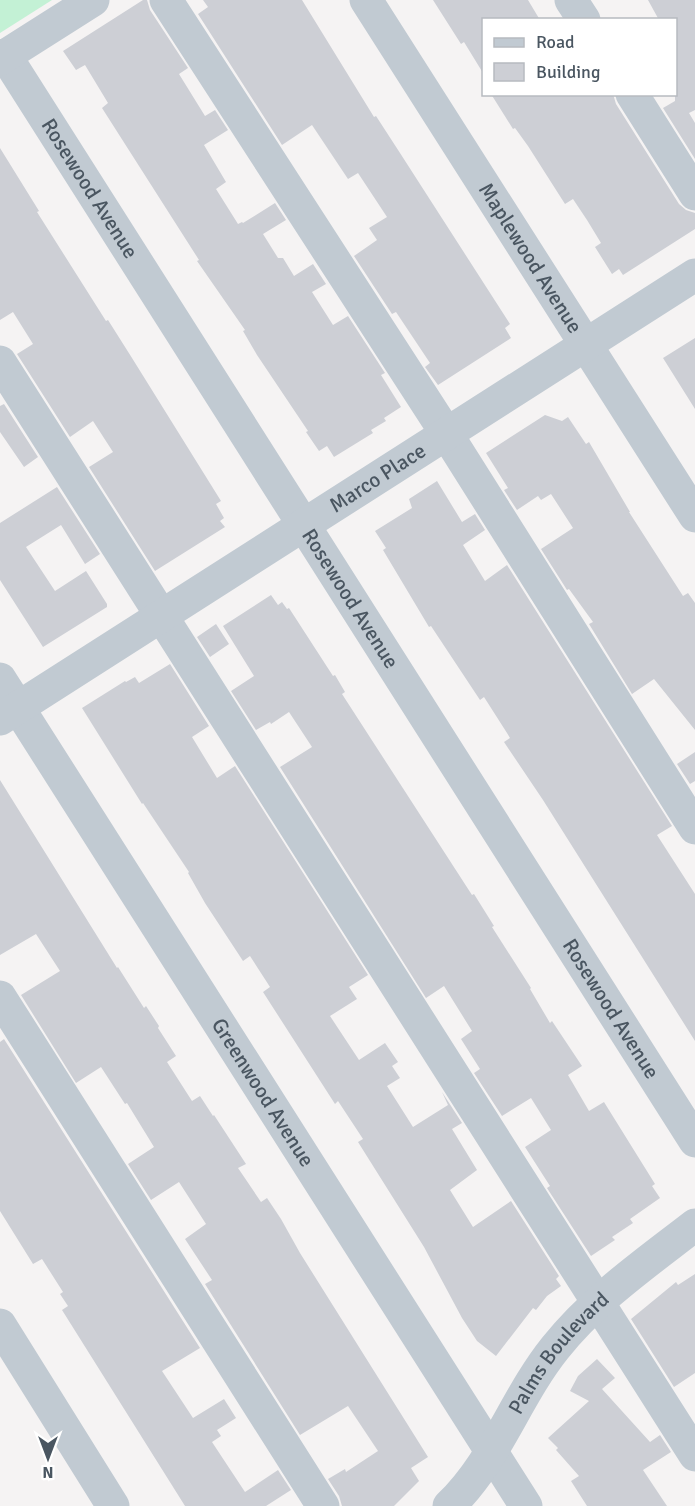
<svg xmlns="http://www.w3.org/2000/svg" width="695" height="1506" font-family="Signika,sans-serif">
  <rect width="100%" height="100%" fill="#f5f3f3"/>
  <path fill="#c3f1d5" d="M0,0H52L0,33Z"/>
  <path fill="#cdcfd5" d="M143,0H147L150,10L188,68L179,74L205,116L215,110L228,130L204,145L226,182L216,189L238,224L242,222L243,223L275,203L286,220L263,234L278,258H283L294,276L313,264L326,284L312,292L333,325L348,316L385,373L381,375L401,407L384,418L386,421L371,430L373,433L334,457L327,446L319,451L306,432L308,431L257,355L243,331L245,330L197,261L199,260L102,108L108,103L85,65L76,70L63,51Z
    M203,0H302L374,117L376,116L400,153L510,324L505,328L511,338L438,385L425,367L430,363L396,312L392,314L354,256L377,240L369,228L387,217L358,173L348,179L312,125L282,145L198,14L208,7Z
    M433,0H528L540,20H483V73L464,42L461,44Z
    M648,0H695V110L689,113L695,123V159L663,108L675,101V20H659Z
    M491,94H613L616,104L679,204L686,210L695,213V229L623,275L619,269L612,274L595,247L601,243L587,220L573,199L565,204L528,146L515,128L513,129Z
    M0,148L39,211L37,212L106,321L108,320L132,358L221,501L216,504L224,518L220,521L225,527L155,571L89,467L113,452L93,421L70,437L17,354L33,344L13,312L0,320Z
    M695,338V409L663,358Z
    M4,404L38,457L24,467L0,432V406Z
    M545,415L562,421L568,417L586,444L589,442L630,512H629L683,596L688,593L695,603V730L654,679L632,694L589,624L593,622L569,589L567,590L541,549L573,528L551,494L541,500L538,496L517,510L504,490L508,488L486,453Z
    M437,481L462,522L475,514L485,530L463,545L485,581L507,565L672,826L657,835L695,894V1041L543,800L504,742L510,738L507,733L484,697L480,700L431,626L429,627L383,550L386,548L375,531L412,508L409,499Z
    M57,487L100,554L85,564L61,525L26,547L55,591L86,571L107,604V607L43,647L0,580V523Z
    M271,595L278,605L282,602L287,609L289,608L333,676L335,675L345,692L342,694L472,895L474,894L494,926L492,927L531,988L530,989L550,1023L552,1021L582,1066L568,1075L589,1111L604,1102L655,1184L652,1186L660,1198L630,1219L633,1223L612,1237L615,1240L591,1256L547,1188L550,1186L525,1147L551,1130L531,1098L502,1116L474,1073L480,1069L461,1039L472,1031L444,986L426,998L280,767L312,747L289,712L271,724L270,722L256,730L231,691L254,676L223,626Z
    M216,624L229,644L210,657L197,637Z
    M170,664L209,726L192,737L217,778L235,766L368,975L349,987L357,999L330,1016L359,1060L385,1043L398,1062L392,1066L400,1078L387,1086L413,1127L448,1105L442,1092L462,1123L452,1129L477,1170L450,1190L473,1227L511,1201L559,1276L556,1279L561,1286L547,1296L536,1310L533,1308L496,1356L477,1341L462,1318L424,1247L358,1142L363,1139L338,1101L335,1104L263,992L270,987L250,956L243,961L205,903L188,873L189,872L143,803L142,804L82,708L125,681L126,682L135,677L139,683Z
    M695,752V781L690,784L677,764Z
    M0,780L117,968L118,967L144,1008L146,1006L159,1026L158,1028L176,1056L167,1062L192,1101L200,1096L213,1116L214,1115L246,1164L238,1168L261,1202L267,1198L281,1219L300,1253L428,1457L411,1468L419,1481L394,1506H342L339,1496L328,1479L345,1469L346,1472L378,1451L348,1406L300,1435L205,1284L212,1280L185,1239L206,1224L179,1182L151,1200L128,1164L154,1147L127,1103L125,1104L101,1067L76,1083L21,995L60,971L36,934L0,955Z
    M4,1039L200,1348L162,1371L193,1418L224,1399L236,1418L217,1430L221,1436L212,1442L245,1492L278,1470L291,1490L266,1506H185L62,1310L68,1306L60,1294L63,1292L42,1259L33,1264L0,1211V1042Z
    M695,1274V1373L674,1387L631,1319L676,1282L678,1285Z
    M597,1359L615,1378L602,1389L650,1442L660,1435L671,1452L643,1470L667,1506H587L571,1481L579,1476L556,1450L558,1448L548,1438L589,1401L570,1391L578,1376Z"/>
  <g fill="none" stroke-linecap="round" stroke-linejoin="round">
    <g stroke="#c1cad2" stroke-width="33">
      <path d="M166,0L446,433L695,828"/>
      <path id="s1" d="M366,0L695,516"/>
      <path d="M571,0L584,20"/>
      <path id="s2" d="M5,55L695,1141"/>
      <path d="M0,59L93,0"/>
      <path d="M632,94L695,194"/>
      <path d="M0,362L695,1455"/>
      <path id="s3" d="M0,679L526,1506"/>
      <path id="s4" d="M0,719L695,275"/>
      <path d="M0,997L323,1506"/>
      <path d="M0,1325L113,1506"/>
      <path id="s5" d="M449,1506C496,1461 515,1398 555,1348C594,1299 646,1263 695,1225"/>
    </g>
  </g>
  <g text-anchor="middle" stroke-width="6" stroke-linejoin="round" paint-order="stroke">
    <g font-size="21" fill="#4a5661" stroke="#fff">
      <text dy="7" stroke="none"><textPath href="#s2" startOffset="158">Rosewood Avenue</textPath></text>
      <text dy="7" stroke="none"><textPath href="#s1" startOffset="306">Maplewood Avenue</textPath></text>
      <text dy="7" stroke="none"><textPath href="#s4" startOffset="448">Marco Place</textPath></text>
      <text dy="7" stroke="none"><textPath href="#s2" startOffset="644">Rosewood Avenue</textPath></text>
      <text dy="7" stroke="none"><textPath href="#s2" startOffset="1130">Rosewood Avenue</textPath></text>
      <text dy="7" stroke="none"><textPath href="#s3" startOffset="490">Greenwood Avenue</textPath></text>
      <text dy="7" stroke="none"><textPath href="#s5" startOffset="189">Palms Boulevard</textPath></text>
    </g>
  </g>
  <rect x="482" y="18" width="195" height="78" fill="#ffffff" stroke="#b7bbc0" stroke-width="1.5"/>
  <rect x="494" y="38" width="30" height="9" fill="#c1cad2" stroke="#b7bbc0" stroke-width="1.5"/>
  <text x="536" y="48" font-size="18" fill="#4a5661">Road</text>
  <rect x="494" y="63" width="30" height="18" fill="#cdcfd5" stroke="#b7bbc0" stroke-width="1.5"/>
  <text x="536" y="78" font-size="18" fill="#4a5661">Building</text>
  <g transform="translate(48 1458) rotate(180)" stroke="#ffffff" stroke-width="4.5" paint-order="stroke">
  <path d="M0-4.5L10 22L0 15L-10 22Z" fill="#4a5661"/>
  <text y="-9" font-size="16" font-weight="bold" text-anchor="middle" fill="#4a5661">N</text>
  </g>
</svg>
